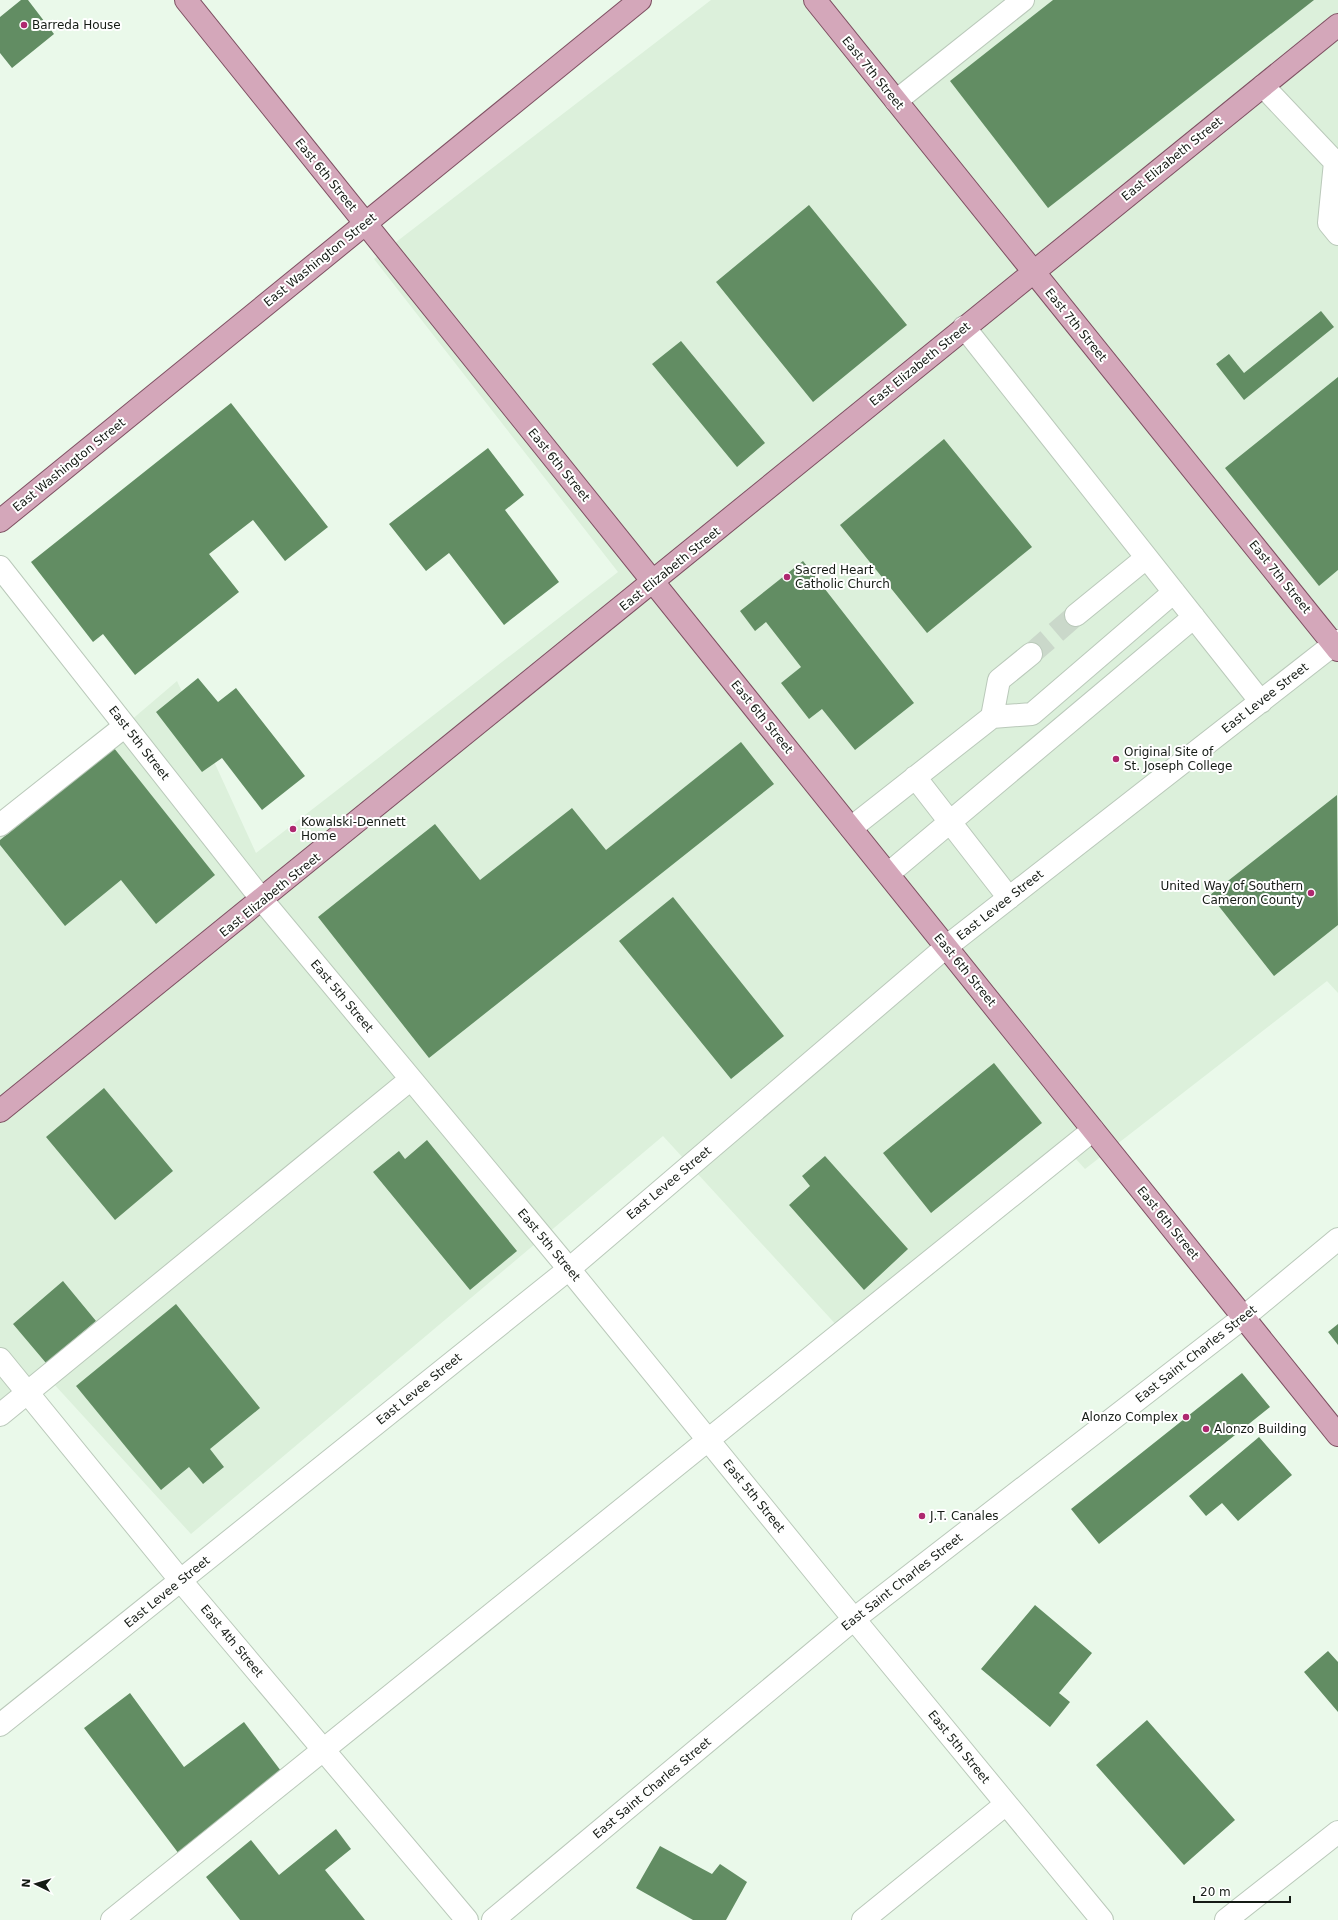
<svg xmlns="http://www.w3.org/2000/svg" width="1338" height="1920" font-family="'DejaVu Sans',sans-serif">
  <rect width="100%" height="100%" fill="#eaf9ea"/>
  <path fill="#dcf0db" d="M711,0H1338V993L1327,981L1085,1169L1066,1148L840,1329L663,1136L191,1534L53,1383L0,1424V832L177,681L256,853L618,572L374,259Z"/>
  <path fill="#628d63" d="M21,0H28L54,34L12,68L0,53V17Z
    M1053,0H1314L1048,208L950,81Z
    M809,205L907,325L813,402L716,282Z
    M1321,311L1334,327L1244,400L1216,364L1229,354L1244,373Z
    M681,341L765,443L737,467L652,364Z
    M1338,377V570L1319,586L1225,468Z
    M231,403L328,527L285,561L253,520L209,554L239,592L135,675L103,634L93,642L31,562Z
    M944,439L1032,547L927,633L840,525Z
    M488,448L524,495L505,510L559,582L504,625L449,553L426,571L389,524Z
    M803,561L914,703L855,750L822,709L809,719L781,683L801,667L766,622L755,631L740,611Z
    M198,678L218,702L236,688L305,776L262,810L222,758L202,772L156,712Z
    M741,742L774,784L429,1058L318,917L435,824L480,880L572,808L606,850Z
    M114,748L215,875L156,924L121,880L65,926L0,845V840Z
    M1337,795L1338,925L1274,976L1210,895Z
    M673,897L784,1036L731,1079L619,941Z
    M994,1063L1042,1123L931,1213L883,1153Z
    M104,1088L173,1171L115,1220L46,1137Z
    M427,1140L517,1251L470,1290L373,1172L399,1151L405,1159Z
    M825,1156L908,1249L864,1290L789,1205L810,1186L802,1176Z
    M63,1281L96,1321L46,1363L13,1324Z
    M176,1304L260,1408L210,1449L224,1467L203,1484L189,1467L161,1490L76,1386Z
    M1338,1324V1345L1328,1332Z
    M1242,1373L1270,1407L1099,1544L1071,1509Z
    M1259,1437L1292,1475L1238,1521L1222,1503L1206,1516L1189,1496Z
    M1035,1605L1092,1653L1059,1693L1070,1702L1050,1727L981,1669Z
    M1328,1651L1338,1662V1712L1304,1672Z
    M130,1693L184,1767L244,1722L284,1775L179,1854L84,1728Z
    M1147,1720L1235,1820L1184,1865L1096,1765Z
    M336,1829L351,1849L325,1870L365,1920H240L206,1877L251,1840L279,1875Z
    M660,1846L712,1874L720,1864L747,1882L726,1920H693L636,1888Z"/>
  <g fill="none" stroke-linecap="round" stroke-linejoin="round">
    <path stroke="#cad8ca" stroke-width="22" stroke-dasharray="22 11" stroke-linecap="butt" d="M1031,654L1076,615"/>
    <defs>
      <path id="minor" d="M1263,86L1335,162L1329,223L1338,234
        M896,101L1023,0
        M964,327L1261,702
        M0,567L263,901L569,1269L835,1596L1102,1920
        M1076,615L1146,558
        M992,717L999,680L1031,654
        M915,777L1009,898
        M0,825L125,726
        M851,828L992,717L1032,714L1174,592
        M888,874L1194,617
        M0,1359L181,1581L467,1920
        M0,1415L411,1079
        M0,1725L569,1269L946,947L1338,641
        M112,1920L1093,1130
        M493,1920L854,1619L1244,1317L1338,1239
        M863,1920L1006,1804
        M1226,1920L1338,1832"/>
      <path id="major" d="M186,0L1338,1435
        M815,0L1338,650
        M0,521L640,0
        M0,1111C449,752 891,385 1338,25"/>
    </defs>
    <use href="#minor" stroke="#bac9ba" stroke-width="24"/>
    <use href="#major" stroke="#7e5062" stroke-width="24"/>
    <use href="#minor" stroke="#fff" stroke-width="22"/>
    <use href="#major" stroke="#d4a7ba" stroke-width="22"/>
  </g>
  <g fill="#ae286f" stroke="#fff" stroke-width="1.5">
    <circle cx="24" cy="25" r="4"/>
    <circle cx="787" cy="577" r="4"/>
    <circle cx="1116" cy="759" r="4"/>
    <circle cx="293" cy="829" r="4"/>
    <circle cx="1311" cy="893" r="4"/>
    <circle cx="1186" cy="1417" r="4"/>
    <circle cx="1206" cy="1429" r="4"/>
    <circle cx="922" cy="1516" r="4"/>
  </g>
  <g text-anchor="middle" stroke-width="4" stroke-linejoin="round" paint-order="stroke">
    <g font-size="12" fill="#151b15" stroke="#fff" text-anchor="start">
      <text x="32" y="29">Barreda House</text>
      <text x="795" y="574">Sacred Heart<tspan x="795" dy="14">Catholic Church</tspan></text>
      <text x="1124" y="756">Original Site of<tspan x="1124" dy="14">St. Joseph College</tspan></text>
      <text x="301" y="826">Kowalski-Dennett<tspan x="301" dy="14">Home</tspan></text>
      <text x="1303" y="890" text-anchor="end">United Way of Southern<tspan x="1303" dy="14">Cameron County</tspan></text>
      <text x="1178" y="1421" text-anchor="end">Alonzo Complex</text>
      <text x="1214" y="1433">Alonzo Building</text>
      <text x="930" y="1520">J.T. Canales</text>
    </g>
    <g font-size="12" fill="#151b15" stroke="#fff">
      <text transform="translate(873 73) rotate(51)" y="4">East 7th Street</text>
      <text transform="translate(1172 159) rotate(-39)" y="4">East Elizabeth Street</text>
      <text transform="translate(326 175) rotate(51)" y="4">East 6th Street</text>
      <text transform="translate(320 260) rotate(-39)" y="4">East Washington Street</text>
      <text transform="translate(1076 325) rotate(51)" y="4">East 7th Street</text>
      <text transform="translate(920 364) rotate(-39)" y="4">East Elizabeth Street</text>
      <text transform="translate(69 465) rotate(-39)" y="4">East Washington Street</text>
      <text transform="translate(559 465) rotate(51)" y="4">East 6th Street</text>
      <text transform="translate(670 569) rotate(-39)" y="4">East Elizabeth Street</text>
      <text transform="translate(1280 577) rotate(51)" y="4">East 7th Street</text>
      <text transform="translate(1265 698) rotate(-38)" y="4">East Levee Street</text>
      <text transform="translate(762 717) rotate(51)" y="4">East 6th Street</text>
      <text transform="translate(139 743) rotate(52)" y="4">East 5th Street</text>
      <text transform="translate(270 895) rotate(-39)" y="4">East Elizabeth Street</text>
      <text transform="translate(1000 905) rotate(-38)" y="4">East Levee Street</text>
      <text transform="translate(965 970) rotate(51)" y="4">East 6th Street</text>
      <text transform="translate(342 996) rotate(50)" y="4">East 5th Street</text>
      <text transform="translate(669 1183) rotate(-40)" y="4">East Levee Street</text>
      <text transform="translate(1168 1223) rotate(51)" y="4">East 6th Street</text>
      <text transform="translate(549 1245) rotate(50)" y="4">East 5th Street</text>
      <text transform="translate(1196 1354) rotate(-38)" y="4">East Saint Charles Street</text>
      <text transform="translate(419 1389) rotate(-39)" y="4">East Levee Street</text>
      <text transform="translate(754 1496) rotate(51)" y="4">East 5th Street</text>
      <text transform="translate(902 1582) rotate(-38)" y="4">East Saint Charles Street</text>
      <text transform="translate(167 1592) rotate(-39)" y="4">East Levee Street</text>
      <text transform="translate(232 1641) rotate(50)" y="4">East 4th Street</text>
      <text transform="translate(959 1747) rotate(51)" y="4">East 5th Street</text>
      <text transform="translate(652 1788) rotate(-40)" y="4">East Saint Charles Street</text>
    </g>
  </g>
  <g transform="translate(36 1884) rotate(275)" stroke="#ffffff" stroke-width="3" paint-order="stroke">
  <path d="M0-3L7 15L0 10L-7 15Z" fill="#151b15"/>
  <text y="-6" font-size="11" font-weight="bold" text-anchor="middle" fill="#151b15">N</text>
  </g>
  <path d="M1194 1896v6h96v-6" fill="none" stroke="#151b15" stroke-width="2"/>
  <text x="1200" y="1896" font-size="12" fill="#151b15" stroke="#ffffff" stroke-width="3" paint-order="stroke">20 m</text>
</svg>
